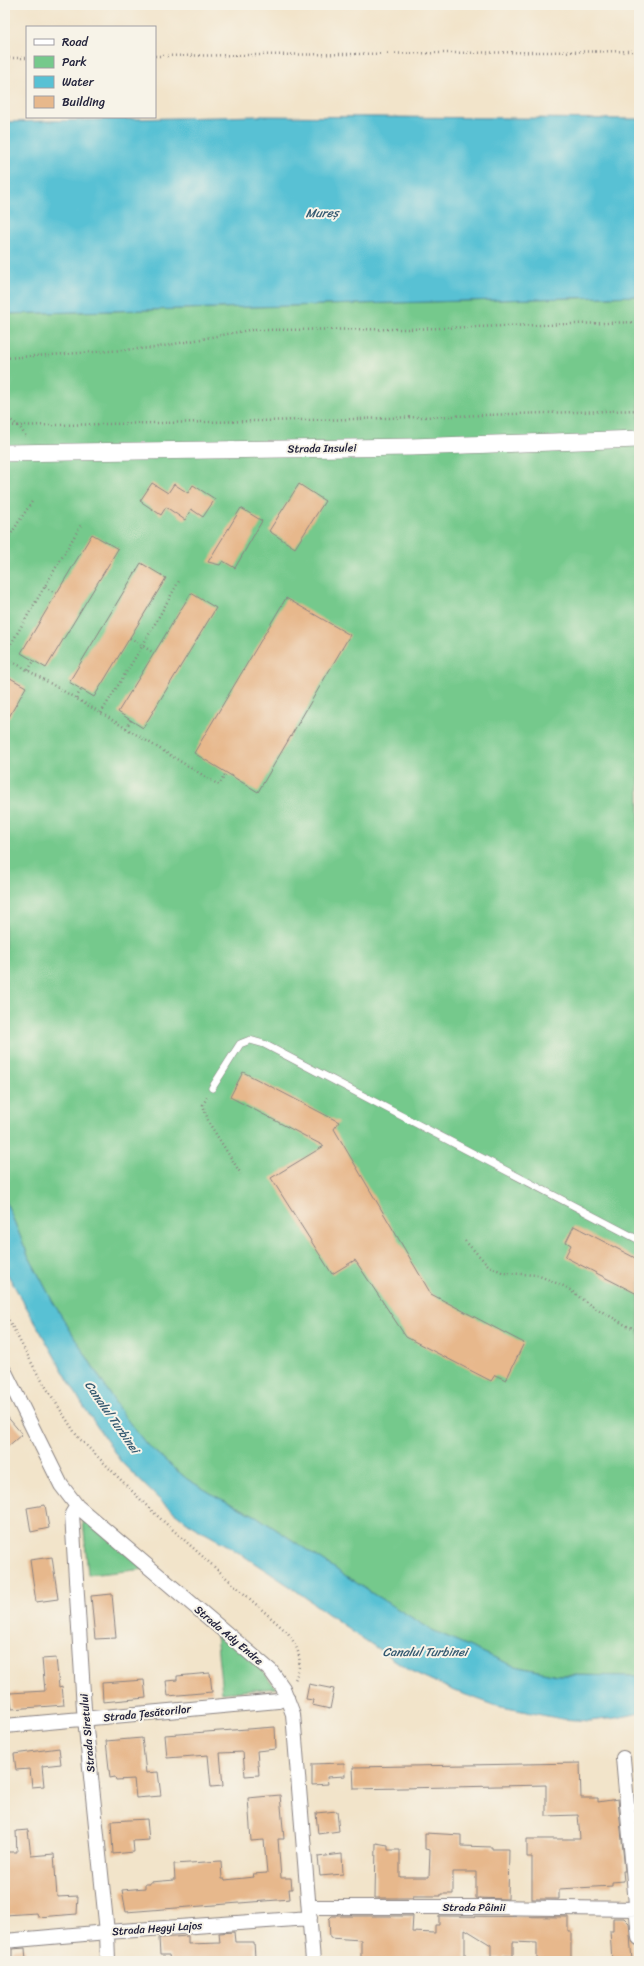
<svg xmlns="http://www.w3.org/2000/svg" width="644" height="1966" font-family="Sriracha,sans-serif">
  <rect width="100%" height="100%" fill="#f7f3e8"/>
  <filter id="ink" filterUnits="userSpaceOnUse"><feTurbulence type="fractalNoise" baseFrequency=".025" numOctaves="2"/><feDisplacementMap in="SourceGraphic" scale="8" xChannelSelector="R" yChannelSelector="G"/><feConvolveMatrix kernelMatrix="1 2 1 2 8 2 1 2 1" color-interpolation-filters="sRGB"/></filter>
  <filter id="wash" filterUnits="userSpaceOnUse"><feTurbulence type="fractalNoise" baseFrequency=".012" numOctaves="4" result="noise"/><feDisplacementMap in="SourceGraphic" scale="16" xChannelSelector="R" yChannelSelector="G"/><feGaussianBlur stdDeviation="0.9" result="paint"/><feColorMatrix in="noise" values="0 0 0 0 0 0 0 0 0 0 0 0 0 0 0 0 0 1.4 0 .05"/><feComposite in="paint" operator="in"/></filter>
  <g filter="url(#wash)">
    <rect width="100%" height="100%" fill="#f2e4ca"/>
    <path fill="#75c98c" stroke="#4c7664" d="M639,296V1676L557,1675L514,1666L475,1649L432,1630L373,1594L256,1516L217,1497L187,1479L147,1445L121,1412L54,1304L27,1253L5,1199V314Z
      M83,1520H86L146,1569L88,1575Z
      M215,1625L249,1653L276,1688L222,1693Z"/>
    <path fill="#58c1d4" stroke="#3d7288" d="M257,116L639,119V296L5,314V122Z
      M5,1199L27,1253L54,1304L121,1412L147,1445L187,1479L217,1497L256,1516L373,1594L432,1630L475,1649L514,1666L557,1675L639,1676V1713L616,1718L589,1721L562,1719L497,1706L455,1691L411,1671L353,1632L291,1587L227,1545L192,1526L164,1504L121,1462L82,1404L5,1270Z"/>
    <g id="blocks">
      <path fill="#e7b88c" d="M152,483L168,493L174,484L188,493L193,485L215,499L203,517L191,509L185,520L166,507L161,515L140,501Z
        M299,484L325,501L295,548L269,531Z
        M241,508L262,521L235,568L223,561L220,565L208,562Z
        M92,534L118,549L46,668L21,653Z
        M141,563L166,578L94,697L69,682Z
        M191,593L216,608L143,728L118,712Z
        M286,598L350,635L258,792L194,753Z
        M5,675L26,687L5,724Z
        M243,1072L339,1122L334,1129L431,1294L524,1343L506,1380L495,1375L491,1381L406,1337L355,1260L332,1274L271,1178L324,1146L230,1097Z
        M574,1226L639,1260V1295L565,1257L571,1245L566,1242Z
        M5,1414L22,1434L5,1449Z
        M45,1505L49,1528L31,1532L27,1508Z
        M52,1557L58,1599L36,1602L30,1560Z
        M112,1594L116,1638L95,1639L91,1596Z
        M56,1658L59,1687L62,1686L64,1705L12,1709L10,1693L45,1691L42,1659Z
        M210,1673L212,1692L168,1696L166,1681L177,1680V1676Z
        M144,1680L146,1698L103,1702L102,1683Z
        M309,1684L334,1689L330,1709L312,1705L313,1700L306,1699Z
        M275,1727L276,1749L257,1751L259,1775L245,1776L243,1752L220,1753L223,1786L211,1787L208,1755L167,1758L165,1735Z
        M142,1738L146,1773L158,1772L161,1796L136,1798L134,1779L116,1780L115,1777L110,1778L106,1741Z
        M59,1748L61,1764L42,1766L44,1786L32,1787L30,1769L16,1770L14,1754Z
        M344,1763L345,1776L327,1777L328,1784L312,1785V1764Z
        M580,1763L581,1798H598V1802L618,1799L625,1871H623L624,1881L612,1882V1886L559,1889V1899H532V1857H527V1839H580L578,1815L546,1816V1785L354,1789L353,1767Z
        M280,1795L284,1839H278L281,1878H291L292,1889H289L290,1899L126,1912L122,1890L145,1888V1884H150V1882L175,1880L174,1864L221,1861L222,1879H225V1880L254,1877L253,1874L267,1873L264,1840L251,1841L248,1798Z
        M639,1797V1842L635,1798Z
        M337,1811L339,1831L318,1834L316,1813Z
        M147,1819L149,1840L133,1841L134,1852L113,1854L111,1821Z
        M28,1830L31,1856L54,1854L57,1897L78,1896L77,1914L38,1917L37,1913L5,1915V1852H17L16,1831Z
        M425,1833L461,1835V1846L492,1847V1849H509L508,1899L476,1898V1872H453V1894H441V1896H413V1898H375L376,1843L388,1845V1850H400V1877H429L430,1850L425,1849Z
        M342,1854L343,1874L320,1876L318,1857Z
        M332,1916H413L412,1932L435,1933V1925H439V1916L568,1917V1931H571V1961H537V1943L513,1942V1956H504V1958H491V1945L465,1929V1961H361V1940L330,1938L329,1919Z
        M613,1918H624L629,1923L632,1961H612L610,1931H613Z
        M234,1932L235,1942H254L255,1958L210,1961H170L169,1955H160L159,1938L188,1936V1944L220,1943L219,1933Z
        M25,1948L26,1961H12V1949Z"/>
    </g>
  </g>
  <g filter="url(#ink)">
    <use href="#blocks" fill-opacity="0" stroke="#8a8382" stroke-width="1"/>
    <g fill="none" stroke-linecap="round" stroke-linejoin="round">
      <defs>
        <path id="service" d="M212,1088L240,1044L250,1040L264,1044L639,1240"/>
        <path id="minor" d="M5,1372L61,1485L77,1506L271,1671L283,1688L293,1714L313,1961
          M77,1506L72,1514L84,1709L107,1932L108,1961
          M5,1726L278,1701L287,1697
          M623,1758L639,1938
          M309,1907H487L639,1909
          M5,1941L107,1932L310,1918"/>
        <path id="tertiary" d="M5,453L411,447L639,439"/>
      </defs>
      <use href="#service" stroke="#8a8382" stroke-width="8"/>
      <use href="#minor" stroke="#8a8382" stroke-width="16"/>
      <use href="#tertiary" stroke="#8a8382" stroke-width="18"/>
      <path stroke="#8a8382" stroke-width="2.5" stroke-dasharray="1 3" stroke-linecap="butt" d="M155,56L639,51
        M5,58H27
        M5,358L153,348L249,330L407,329L639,322
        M5,416L19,426L27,438
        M5,426L357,419L639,410
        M5,543L33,500
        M45,587L57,594
        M130,638L154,653
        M5,654L81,525
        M5,657L101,713L219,785L226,773
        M28,670L34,661
        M76,698L81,690
        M101,713L143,645L179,581
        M126,728L131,720
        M207,1097L203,1105L209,1123L241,1174
        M465,1241L489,1266L504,1273L537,1275L566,1287L587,1303L627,1326L639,1330
        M5,1313L37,1373L77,1436L153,1512L288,1633C300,1651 303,1660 295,1680"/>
      <use href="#service" stroke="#fff" stroke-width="7"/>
      <use href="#minor" stroke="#fff" stroke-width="14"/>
      <use href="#tertiary" stroke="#fff" stroke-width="17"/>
    </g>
  </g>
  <g text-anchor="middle" stroke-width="4" stroke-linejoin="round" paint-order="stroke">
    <g font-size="11" fill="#22223b" stroke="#f7f3e8">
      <text transform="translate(322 448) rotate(-1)" y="4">Strada Insulei</text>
      <text transform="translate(229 1635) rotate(40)" y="4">Strada Ady Endre</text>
      <text transform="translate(147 1713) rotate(-6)" y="4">Strada Țesătorilor</text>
      <text transform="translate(87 1733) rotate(-95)" y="4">Strada Siretului</text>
      <text x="474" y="1911">Strada Pâinii</text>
      <text transform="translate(157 1928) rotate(-4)" y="4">Strada Hegyi Lajos</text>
    </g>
    <g font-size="12" font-style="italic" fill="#355a71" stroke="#f7f3e8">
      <text transform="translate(322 213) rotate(-1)" y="4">Mureș</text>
      <text transform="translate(112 1417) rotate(55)" y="4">Canalul Turbinei</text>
      <text x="425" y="1656">Canalul Turbinei</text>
    </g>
  </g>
  <rect width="644" height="1966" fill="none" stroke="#f7f3e8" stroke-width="20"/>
  <rect x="26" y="26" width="130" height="92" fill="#f7f3e8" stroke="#a29fa3"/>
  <rect x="34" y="39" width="20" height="6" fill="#ffffff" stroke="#a29fa3"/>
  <text x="62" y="46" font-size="12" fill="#22223b">Road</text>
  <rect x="34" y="56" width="20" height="12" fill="#75c98c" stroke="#a29fa3"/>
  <text x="62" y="66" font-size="12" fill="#22223b">Park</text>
  <rect x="34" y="76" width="20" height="12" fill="#58c1d4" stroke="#a29fa3"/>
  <text x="62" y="86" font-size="12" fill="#22223b">Water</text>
  <rect x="34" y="96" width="20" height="12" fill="#e7b88c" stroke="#a29fa3"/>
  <text x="62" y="106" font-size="12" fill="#22223b">Building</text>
</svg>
